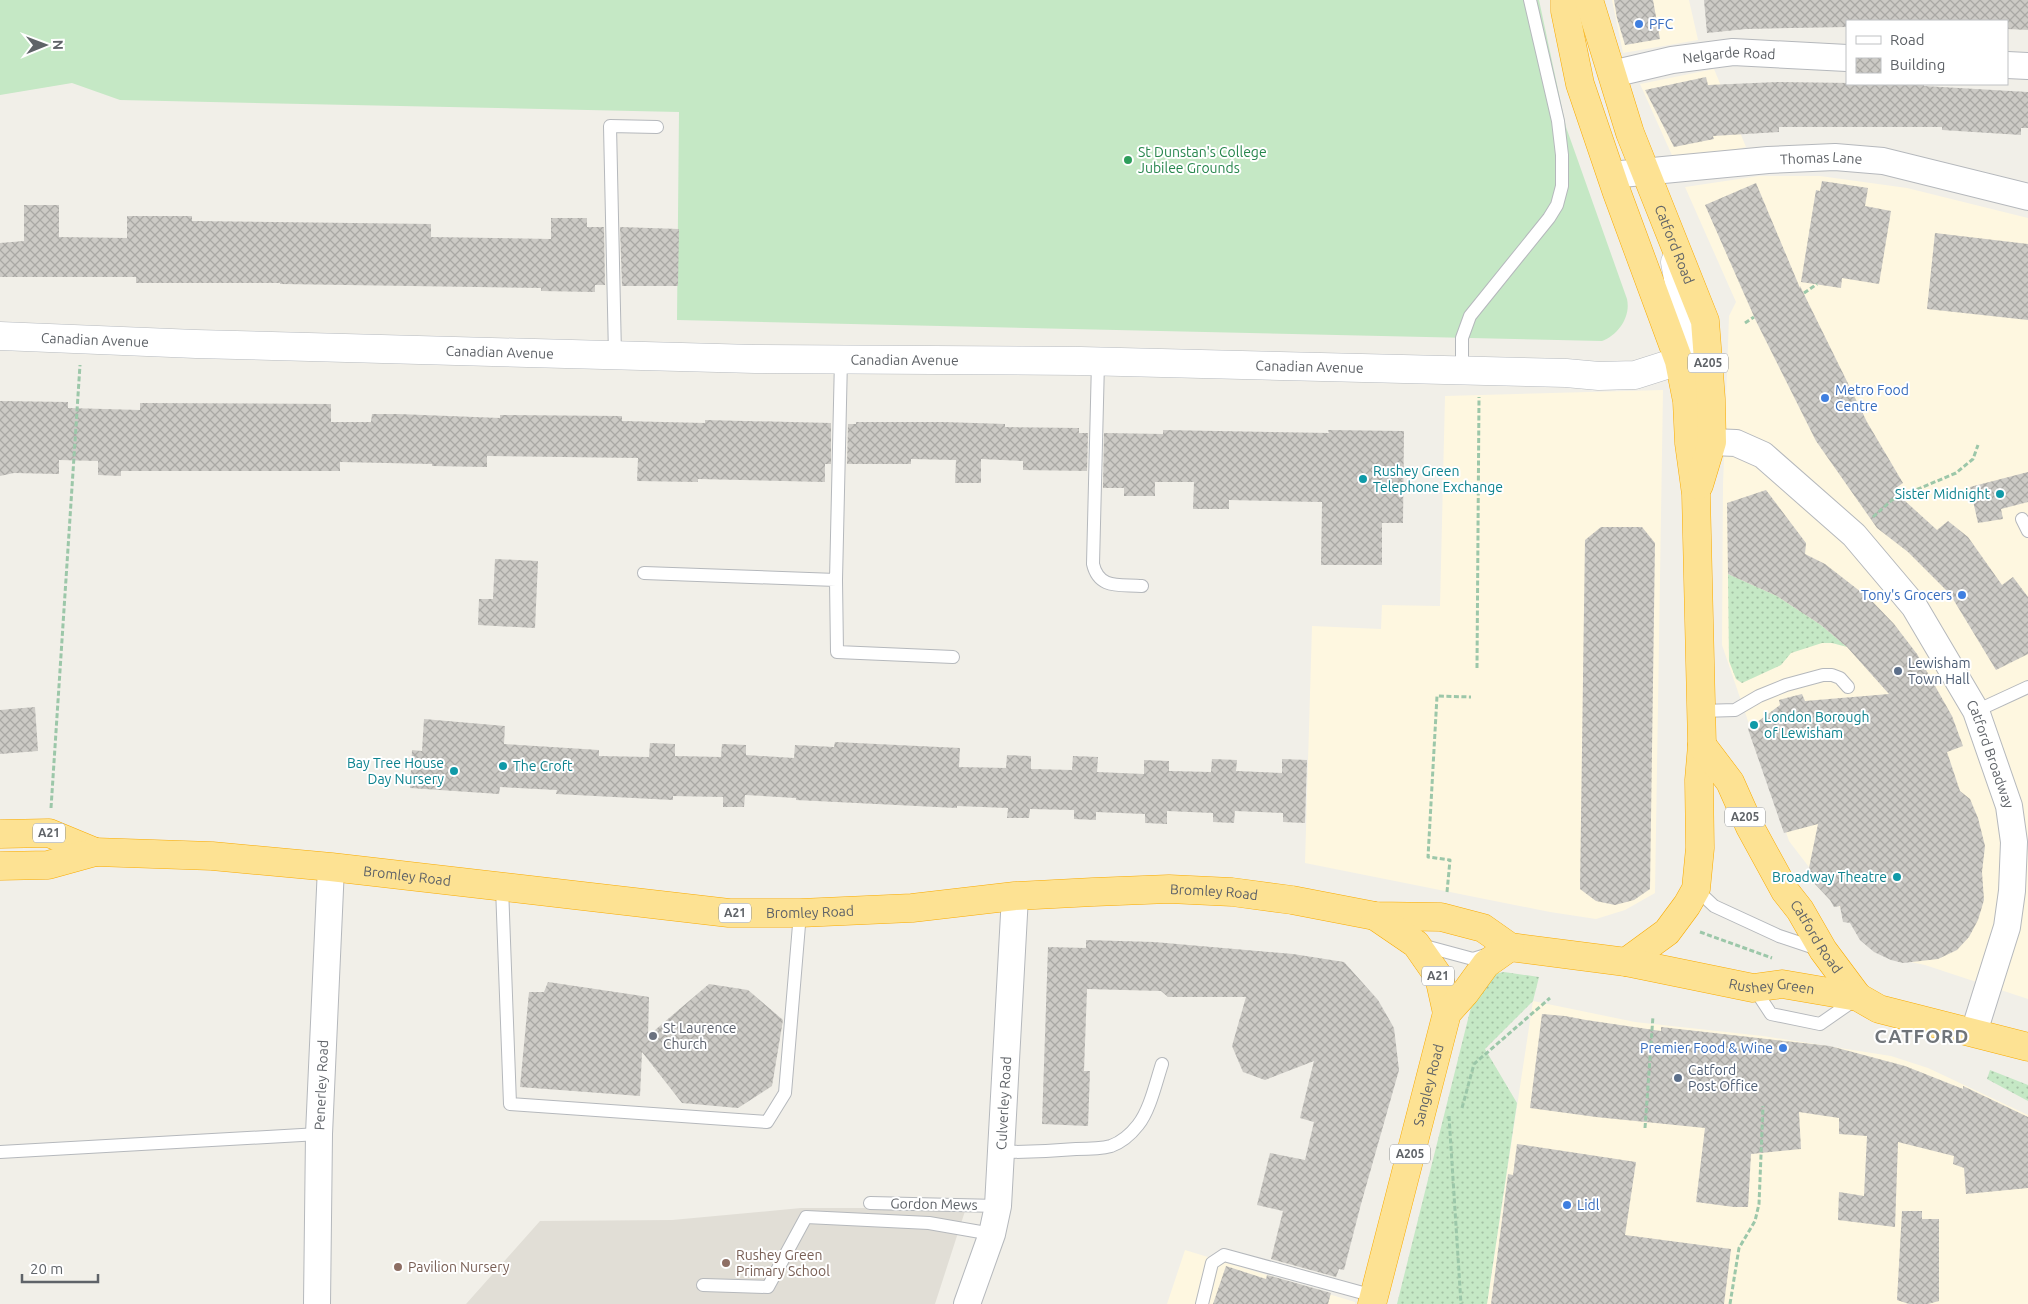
<svg xmlns="http://www.w3.org/2000/svg" width="2028" height="1304" font-family="Ubuntu,sans-serif">
  <defs>
    <pattern id="grass-dots" width="8" height="8" patternUnits="userSpaceOnUse" patternTransform="scale(1.25)"><rect width="8" height="8" fill="#c5e8c5"/><path d="M2 2h.1M6 6h.1" fill="none" stroke="#a3c0a4" stroke-width="1.8" stroke-linecap="round"/></pattern>
    <pattern id="building-cross-hatch" width="8" height="8" patternUnits="userSpaceOnUse" patternTransform="scale(1.25)"><rect width="8" height="8" fill="#cccac5"/><path d="M0 0l8 8M0 8l8-8" fill="none" stroke="#a9a8a4"/></pattern>
  </defs>
  <rect width="100%" height="100%" fill="#f1efe8"/>
  <path fill="#fef7e0" d="M1612,0H1689L1698,40L1623,53Z
    M1714,69L1746,147L1675,162L1640,84Z
    M1759,176H1820L1907,188L2028,218V999L1925,965L1887,957L1848,918L1789,841L1722,645L1723,485L1729,316L1736,302L1685,187Z
    M1663,390L1655,893L1625,910L1596,919L1550,912L1305,863L1312,626L1381,629L1382,605L1440,606L1445,396Z
    M1533,1001L1635,1022L1763,1036L1891,1056L1928,1068L2028,1115V1304H1487Z
    M1185,1250L1355,1302V1304H1167Z"/>
  <path fill="#e1ded6" d="M801,1208H966L935,1304H466L540,1221L672,1220Z"/>
  <path fill="url(#grass-dots)" d="M1728,574L1777,596L1821,625L1847,647L1832,643H1822L1791,653L1781,665L1742,683L1736,679L1729,661Z
    M1504,972L1539,977L1533,1001L1485,1049L1517,1103L1487,1304H1397L1474,995L1494,974Z
    M1990,1070L2028,1085V1101L1987,1079Z"/>
  <path fill="#c5e8c5" d="M0,0H1539L1566,127L1627,299C1631,317 1618,335 1602,341L677,320L679,112L120,100L72,83L0,95Z"/>
  <path fill="url(#building-cross-hatch)" d="M1614,0H1653L1660,39L1625,45L1617,18Z
    M1704,0H2028V30L2007,29V21H1847V27L1746,29L1707,33Z
    M1706,77L1708,85L1778,82L1924,84V86L2028,92V128H2021V135L1942,130V127H1779V132L1713,136L1714,139L1674,147L1645,90Z
    M1822,181L1868,188L1865,206L1891,211L1879,284L1842,278L1841,288L1801,282L1816,190L1820,191Z
    M1756,183L1800,288V286L1867,422L1903,483L1893,490L1937,530L1948,521L1968,537L2002,585L2013,577L2028,597V654L1996,670L1950,594L1908,552L1877,528L1816,441L1756,321L1705,205Z
    M24,205H59V237L127,238V216H192V221L431,224V237L551,239V218H587V227H604L605,285H595V292L541,291V288L280,284V283H136V277H0V243L24,241Z
    M620,227L679,229L678,286H622Z
    M1935,233L2028,244V320L1927,309Z
    M0,401L68,402V408L140,410V403L331,404V422H371L372,414H398L500,418V415L622,416V421L705,423V420L831,423V464H825V482L698,479V482L637,481L638,458L487,456V467L432,466V464L340,462V471H121V476L98,475V461L59,460V474L14,473L0,476Z
    M856,422H944L1005,424V427L1079,428V433H1088L1087,471L1023,470V461L981,459V483H955L956,460L911,459V464H847L848,424H856Z
    M1163,430L1329,433L1328,430L1404,431L1403,523H1382V565H1321L1322,502L1229,500V509H1193L1194,482H1155V496H1124V488H1103L1104,433L1163,434Z
    M2028,472V502L2001,509L2003,519L1978,523L1970,487Z
    M1766,490L1806,543L1805,554L1825,564L1870,599L1894,624L1917,654L1952,716L1963,746L1947,752L1960,791L1970,799L1978,818L1985,846L1982,872L1984,900L1978,920L1969,937L1957,950L1938,959L1903,963L1891,960L1874,952L1860,940L1850,923L1843,922L1840,906L1834,907L1830,900L1813,882L1809,868L1818,824L1784,833L1748,729L1780,705L1779,700L1790,697L1802,694L1805,701L1889,694L1847,647L1821,625L1777,596L1728,574L1727,503Z
    M1601,527H1642L1655,543L1650,889L1634,900L1615,905L1596,901L1580,889L1585,540Z
    M495,559L538,561L535,628L478,625L479,599H493Z
    M35,707L38,751L0,754V710Z
    M424,719L505,726L504,744L599,750V756L649,757L650,743L675,744V756L721,757L722,744L746,745V755L794,758L795,745L834,747L835,742L960,748L959,767L1006,768L1007,755L1031,756V769L1072,770L1073,756L1098,757L1097,772L1144,774V760L1169,761V771L1211,772L1212,759L1237,760L1236,771L1282,773V759L1307,760L1305,823L1283,822V813L1235,811L1234,823L1213,822V813L1167,811V824L1145,823V814L1096,812V820L1074,819V810L1030,809L1029,818H1007L1008,808L957,806V808L796,800V798L745,795L744,807H723V797L673,796V800L556,794L557,790L500,787L499,794L410,788L412,750L422,751Z
    M1086,940L1154,942L1293,954L1344,962L1378,1000L1394,1028L1399,1070L1361,1204L1344,1270L1339,1269L1336,1277L1271,1259L1283,1211L1257,1205L1270,1153L1305,1160L1314,1122L1300,1118L1314,1061L1265,1080L1243,1072L1232,1046L1246,997H1168L1161,991L1087,989L1084,1071H1090L1088,1126L1042,1124L1048,947L1086,948Z
    M548,982L649,997L648,1036L709,984L748,990L783,1020L772,1086L738,1108L682,1103L642,1052L640,1096L520,1087L529,992H544Z
    M1542,1014L1565,1016L1586,1020L1661,1031V1027L1830,1046L1905,1066L1963,1089V1086L2028,1117V1188L1966,1194L1964,1168L1953,1164L1954,1156L1898,1142L1895,1227L1838,1220L1839,1192L1864,1196L1867,1136L1839,1134V1118L1799,1112L1801,1149L1751,1154L1748,1207H1734L1696,1202L1705,1128L1596,1117L1530,1108Z
    M1517,1144L1636,1162L1625,1235L1731,1249L1724,1304H1491L1508,1174L1513,1175Z
    M1902,1211H1922V1219H1939V1301L1928,1304H1909L1897,1300Z
    M1226,1266L1266,1279L1267,1275L1331,1293L1328,1304H1213Z"/>
  <g fill="none" stroke-linecap="round" stroke-linejoin="round">
    <defs>
      <path id="lane" d="M615,355L610,126L657,127
        M1098,362L1093,564C1099,590 1120,584 1142,586
        M1462,372V338L1470,316L1549,218L1557,205L1562,186V155L1558,121L1530,0
        M2022,519L2028,531
        M644,573L836,580L841,359
        M836,580L837,652L953,657
        M1701,711L1735,710L1759,696L1786,685L1823,675H1832L1840,678L1848,687
        M1976,711L2028,687
        M502,887L510,1104L767,1122L785,1093L800,913
        M1696,889L1714,906L1779,936L1818,949
        M1421,945L1473,959L1489,954
        M1754,988L1771,1014L1820,1024L1856,999
        M0,1152L319,1134
        M1002,1152C1027,1152 1051,1151 1076,1149C1087,1149 1100,1149 1111,1146C1122,1142 1131,1134 1138,1125C1150,1110 1156,1082 1162,1064
        M870,1203L998,1206
        M703,1285L768,1287L806,1217L929,1223L992,1234
        M1202,1304L1212,1263L1224,1255L1374,1296"/>
      <g id="street">
        <path d="M2007,65L2028,66"/>
        <path id="s1" d="M1612,74L1672,60L1733,52L1847,58"/>
        <path id="s2" d="M1611,175L1768,160L1835,157L1883,161L2028,197"/>
        <path id="s3" d="M1712,442L1736,443L1763,455L1854,535L1914,606L1976,711L2009,806L2014,842L2012,891L2007,927L1974,1032"/>
        <path id="s4" d="M317,1304L319,1134L331,867"/>
        <path id="s5" d="M967,1304L992,1234L998,1206L1015,896"/>
      </g>
      <g id="secondary">
        <path id="s6" d="M0,336L196,344L755,359L1081,361L1566,373L1599,376L1635,375L1679,361L1687,328L1675,262"/>
      </g>
      <g id="highway">
        <path d="M1565,0V11L1580,84L1617,193L1679,361L1687,401L1689,443L1696,494L1702,745L1699,780L1700,848L1696,889L1687,905L1667,932L1626,962"/>
        <path id="s7" d="M1589,0L1630,133L1705,321L1711,399L1712,442L1699,485"/>
        <path id="s8" d="M1702,745L1730,782L1750,827L1785,891L1800,910L1823,950L1858,997"/>
        <path d="M0,834L49,833L95,852"/>
        <path id="s9" d="M0,866L48,865L95,852L212,856L331,867L729,913H800L912,908L1015,896L1093,892L1169,889L1232,892L1292,900L1375,916L1441,917L1483,928L1510,947L1626,962L1753,988L1782,984L1858,997L1879,1009L2028,1047"/>
        <path d="M1375,916L1416,944L1439,977L1447,1013"/>
        <path id="s10" d="M1372,1304L1447,1013L1465,993L1486,964L1510,947"/>
      </g>
    </defs>
    <use href="#lane" stroke="#b5b8bc" stroke-width="14"/>
    <use href="#street" stroke="#b5b8bc" stroke-width="28"/>
    <use href="#secondary" stroke="#b6babf" stroke-width="29"/>
    <use href="#highway" stroke="#f9ab00" stroke-width="29"/>
    <path stroke="#9cc7a9" stroke-width="3" stroke-dasharray="5 2.5" stroke-linecap="butt" d="M1804,293L1817,284
      M1745,323L1754,317
      M1873,517L1892,500L1956,473L1973,459L1978,445
      M1477,668L1479,397
      M51,808L80,365
      M1447,892L1450,860L1428,857L1437,696L1471,697
      M1700,932L1772,958
      M1462,1108L1474,1064L1550,998
      M1449,1116L1461,1304
      M1645,1128L1653,1016
      M1730,1304L1739,1248L1755,1221L1759,1204L1763,1106"/>
    <use href="#lane" stroke="#fff" stroke-width="12"/>
    <use href="#street" stroke="#fff" stroke-width="26"/>
    <use href="#secondary" stroke="#fff" stroke-width="28"/>
    <use href="#highway" stroke="#fde293" stroke-width="28"/>
  </g>
  <g fill="#3f7fe0" stroke="#fff" stroke-width="2">
    <circle cx="1639" cy="24" r="5"/>
    <circle cx="1825" cy="398" r="5"/>
    <circle cx="1962" cy="595" r="5"/>
    <circle cx="1783" cy="1048" r="5"/>
    <circle cx="1567" cy="1205" r="5"/>
  </g>
  <circle fill="#2e9e5b" stroke="#fff" stroke-width="2" cx="1128" cy="160" r="5"/>
  <g fill="#0f9aa8" stroke="#fff" stroke-width="2">
    <circle cx="1363" cy="479" r="5"/>
    <circle cx="2000" cy="494" r="5"/>
    <circle cx="1754" cy="725" r="5"/>
    <circle cx="503" cy="766" r="5"/>
    <circle cx="454" cy="771" r="5"/>
    <circle cx="1897" cy="877" r="5"/>
  </g>
  <g fill="#5c6f8a" stroke="#fff" stroke-width="2">
    <circle cx="1898" cy="671" r="5"/>
    <circle cx="1678" cy="1078" r="5"/>
  </g>
  <circle fill="#6b7280" stroke="#fff" stroke-width="2" cx="653" cy="1036" r="5"/>
  <g fill="#8d6e63" stroke="#fff" stroke-width="2">
    <circle cx="726" cy="1263" r="5"/>
    <circle cx="398" cy="1267" r="5"/>
  </g>
  <g text-anchor="middle" stroke-width="4" stroke-linejoin="round" paint-order="stroke">
    <g fill="#fff" stroke="#8f9295" stroke-width="1">
      <rect x="1688" y="353.5" width="40" height="19" rx="4"/>
      <rect x="1725" y="807.5" width="40" height="19" rx="4"/>
      <rect x="33" y="823.5" width="32" height="19" rx="4"/>
      <rect x="719" y="903.5" width="32" height="19" rx="4"/>
      <rect x="1422" y="966.5" width="32" height="19" rx="4"/>
      <rect x="1390" y="1144.5" width="40" height="19" rx="4"/>
    </g>
    <g font-size="12" font-weight="bold" fill="#5f6368">
      <text x="1708" y="367">A205</text>
      <text x="1745" y="821">A205</text>
      <text x="49" y="837">A21</text>
      <text x="735" y="917">A21</text>
      <text x="1438" y="980">A21</text>
      <text x="1410" y="1158">A205</text>
    </g>
    <g font-size="14" fill="#366cbe" stroke="#fff" text-anchor="start">
      <text x="1649" y="29">PFC</text>
      <text x="1835" y="395">Metro Food<tspan x="1835" dy="16">Centre</tspan></text>
      <text x="1952" y="600" text-anchor="end">Tony's Grocers</text>
      <text x="1773" y="1053" text-anchor="end">Premier Food &amp; Wine</text>
      <text x="1577" y="1210">Lidl</text>
    </g>
    <g font-size="14" fill="#5f6368" stroke="#fff">
      <text dy="5" stroke="none"><textPath href="#s1" startOffset="119">Nelgarde Road</textPath></text>
      <text dy="5" stroke="none"><textPath href="#s2" startOffset="211">Thomas Lane</textPath></text>
      <text dy="5" stroke="none"><textPath href="#s7" startOffset="259">Catford Road</textPath></text>
      <text dy="5" stroke="none"><textPath href="#s6" startOffset="95">Canadian Avenue</textPath></text>
      <text dy="5" stroke="none"><textPath href="#s6" startOffset="500">Canadian Avenue</textPath></text>
      <text dy="5" stroke="none"><textPath href="#s6" startOffset="905">Canadian Avenue</textPath></text>
      <text dy="5" stroke="none"><textPath href="#s6" startOffset="1310">Canadian Avenue</textPath></text>
      <text dy="5" stroke="none"><textPath href="#s3" startOffset="435">Catford Broadway</textPath></text>
      <text dy="5" stroke="none"><textPath href="#s9" startOffset="410">Bromley Road</textPath></text>
      <text dy="5" stroke="none"><textPath href="#s9" startOffset="1220">Bromley Road</textPath></text>
      <text dy="5" stroke="none"><textPath href="#s9" startOffset="815">Bromley Road</textPath></text>
      <text dy="5" stroke="none"><textPath href="#s8" startOffset="224">Catford Road</textPath></text>
      <text dy="5" stroke="none"><textPath href="#s9" startOffset="1791">Rushey Green</textPath></text>
      <text dy="5" stroke="none"><textPath href="#s4" startOffset="219">Penerley Road</textPath></text>
      <text dy="5" stroke="none"><textPath href="#s10" startOffset="226">Sangley Road</textPath></text>
      <text dy="5" stroke="none"><textPath href="#s5" startOffset="206">Culverley Road</textPath></text>
      <text transform="translate(934 1204) rotate(1)" y="5">Gordon Mews</text>
    </g>
    <g font-size="14" fill="#27864d" stroke="#fff" text-anchor="start">
      <text x="1138" y="157">St Dunstan's College<tspan x="1138" dy="16">Jubilee Grounds</tspan></text>
    </g>
    <g font-size="14" fill="#0d838f" stroke="#fff" text-anchor="start">
      <text x="1373" y="476">Rushey Green<tspan x="1373" dy="16">Telephone Exchange</tspan></text>
      <text x="1990" y="499" text-anchor="end">Sister Midnight</text>
      <text x="1764" y="722">London Borough<tspan x="1764" dy="16">of Lewisham</tspan></text>
      <text x="444" y="768" text-anchor="end">Bay Tree House<tspan x="444" dy="16">Day Nursery</tspan></text>
      <text x="513" y="771">The Croft</text>
      <text x="1887" y="882" text-anchor="end">Broadway Theatre</text>
    </g>
    <g font-size="14" fill="#4e5e75" stroke="#fff" text-anchor="start">
      <text x="1908" y="668">Lewisham<tspan x="1908" dy="16">Town Hall</tspan></text>
      <text x="1688" y="1075">Catford<tspan x="1688" dy="16">Post Office</tspan></text>
    </g>
    <g font-size="14" fill="#5b616d" stroke="#fff" text-anchor="start">
      <text x="663" y="1033">St Laurence<tspan x="663" dy="16">Church</tspan></text>
    </g>
    <g font-size="14" fill="#785e54" stroke="#fff" text-anchor="start">
      <text x="736" y="1260">Rushey Green<tspan x="736" dy="16">Primary School</tspan></text>
      <text x="408" y="1272">Pavilion Nursery</text>
    </g>
    <g font-size="19" font-weight="bold" letter-spacing="1" fill="#70757a" stroke="#fff">
      <text x="1922" y="1043">CATFORD</text>
    </g>
  </g>
  <rect x="1846" y="20" width="162" height="65" fill="#ffffff" stroke="#bfc1c3"/>
  <rect x="1856" y="36" width="25" height="8" fill="#ffffff" stroke="#bfc1c3"/>
  <text x="1890" y="45" font-size="15" fill="#5f6368">Road</text>
  <rect x="1856" y="58" width="25" height="15" fill="url(#building-cross-hatch)" stroke="#bfc1c3"/>
  <text x="1890" y="70" font-size="15" fill="#5f6368">Building</text>
  <g transform="translate(45 45) rotate(89)" stroke="#ffffff" stroke-width="4" paint-order="stroke">
  <path d="M0-4L9 19L0 12L-9 19Z" fill="#5f6368"/>
  <text y="-8" font-size="14" font-weight="bold" text-anchor="middle" fill="#5f6368">N</text>
  </g>
  <path d="M22 1274v8h76v-8" fill="none" stroke="#5f6368" stroke-width="2.5"/>
  <text x="30" y="1274" font-size="15" fill="#5f6368" stroke="#ffffff" stroke-width="4" paint-order="stroke">20 m</text>
</svg>
